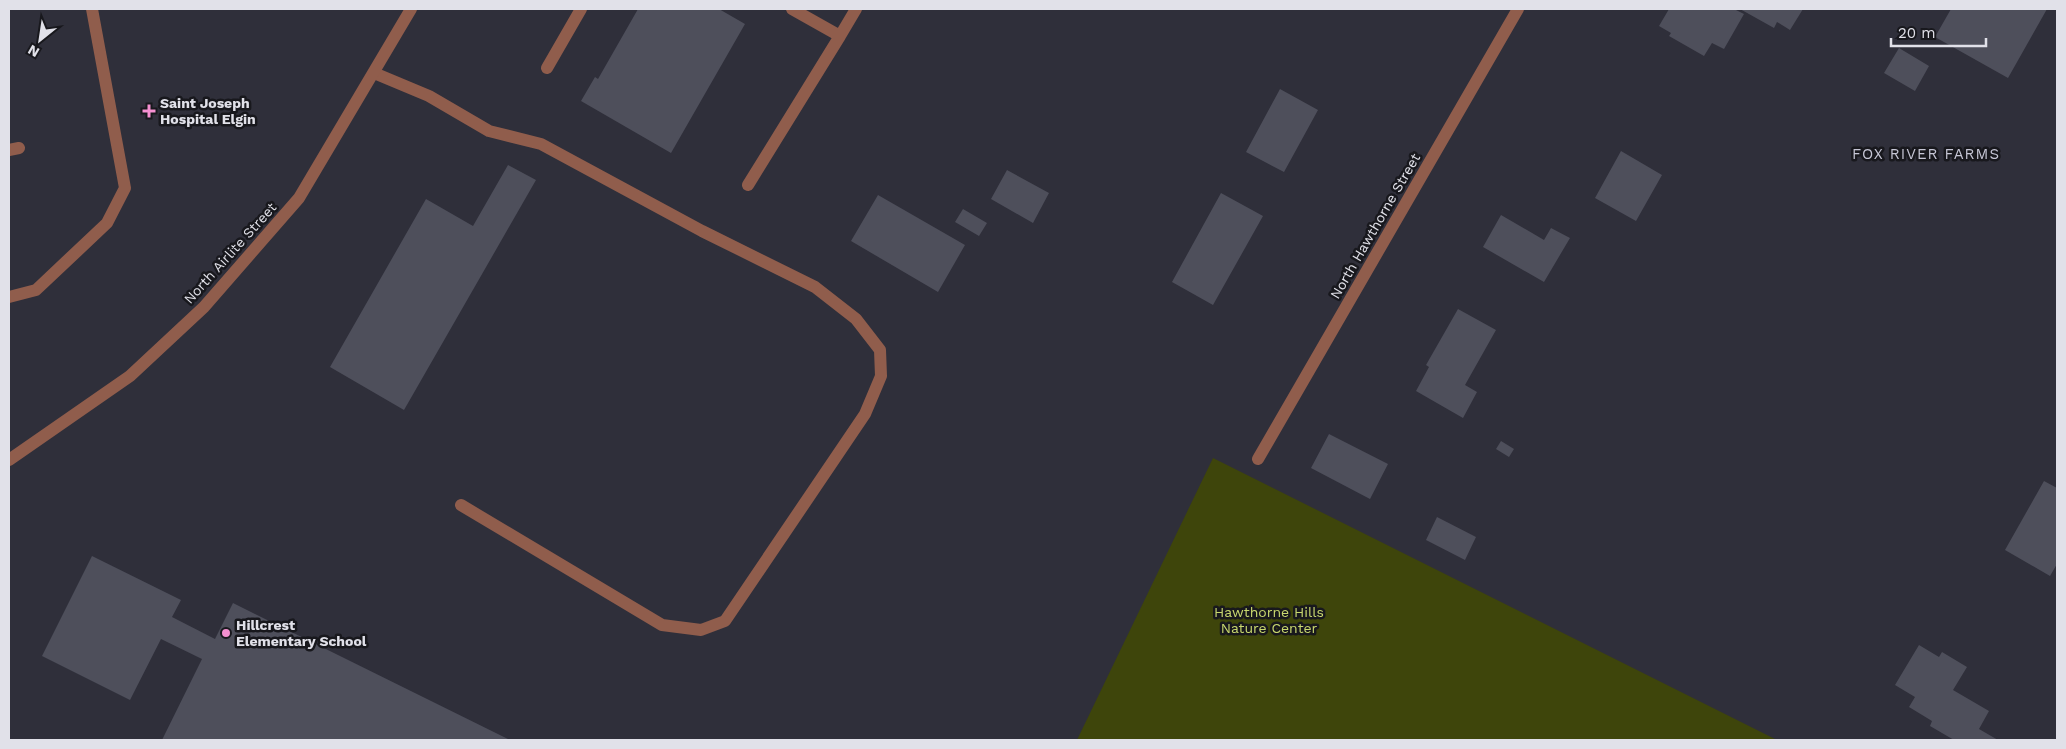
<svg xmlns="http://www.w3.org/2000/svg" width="2066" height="749" font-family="'Work Sans',sans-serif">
  <rect width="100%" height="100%" fill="#2f2f3a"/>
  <path fill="#3e450b" d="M1213,458L1777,740H1077Z"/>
  <path fill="#4e4f5b" d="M638,9H719L745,24L671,153L581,101L595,77L598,79Z
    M1669,9H1734L1744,14L1724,49L1712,43L1704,56L1669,36L1671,33L1659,26Z
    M1740,9H1803L1790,30L1777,22L1774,28Z
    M1951,9H2047L2008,78L1935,37Z
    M1899,48L1929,66L1915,91L1884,73Z
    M1280,89L1318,110L1284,172L1246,152Z
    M1621,151L1662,175L1636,221L1595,198Z
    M508,165L536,180L404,410L330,367L426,199L473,226Z
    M1007,170L1049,193L1033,223L991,199Z
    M1221,193L1263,216L1213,305L1172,282Z
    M878,195L965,245L938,292L851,241Z
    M963,209L987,223L979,236L955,222Z
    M1501,215L1544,240L1551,228L1570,238L1544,282L1483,247Z
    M1458,309L1496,330L1465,385L1477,392L1463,418L1416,391L1429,367L1426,365Z
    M1329,434L1388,464L1370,499L1311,468Z
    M1501,441L1514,449L1509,457L1496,449Z
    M2044,481L2057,488V564L2050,576L2005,550Z
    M1437,517L1476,537L1465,560L1426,540Z
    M92,556L181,600L172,617L215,639L233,603L510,740H162L202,659L161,639L130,700L42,656Z
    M1919,645L1939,657L1942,652L1967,667L1953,690L1989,711L1979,729L1998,740H1954L1930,726L1932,721L1909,707L1915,697L1895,685Z"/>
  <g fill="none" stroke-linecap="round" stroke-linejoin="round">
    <path stroke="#905d4c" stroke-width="12" d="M840,36L856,9
      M547,68L581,9
      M374,73L429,96L489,131L541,144L702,231L815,287L856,319L880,350L881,376L865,414L725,621L701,630L662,625L461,505
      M9,150L19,148
      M748,185L840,36L792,9
      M9,297L36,290L107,223L125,188L92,9"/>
    <path stroke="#905d4c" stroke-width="12" d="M1258,459L1518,9
      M9,460L130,376L204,307L299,198L411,9"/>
  </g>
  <g fill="#f590d1" stroke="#18181d" stroke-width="2">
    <path d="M146.5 103.5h5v5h5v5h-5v5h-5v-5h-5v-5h5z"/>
    <circle cx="226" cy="633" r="5"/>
  </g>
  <g text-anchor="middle" stroke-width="5" stroke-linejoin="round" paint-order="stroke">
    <g font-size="14" font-weight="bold" fill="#e1e1e9" stroke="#18181d" text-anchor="start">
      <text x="160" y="108">Saint Joseph<tspan x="160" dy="16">Hospital Elgin</tspan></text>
      <text x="236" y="630">Hillcrest<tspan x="236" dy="16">Elementary School</tspan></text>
    </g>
    <g font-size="14" fill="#e1e1e9" stroke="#18181d">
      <text transform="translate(1375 226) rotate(-60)" y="5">North Hawthorne Street</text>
      <text transform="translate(230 253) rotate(-48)" y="5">North Airlite Street</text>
    </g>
    <g font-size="14" fill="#c9d86f" stroke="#18181d">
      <text x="1269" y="617">Hawthorne Hills<tspan x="1269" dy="16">Nature Center</tspan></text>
    </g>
    <g font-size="15" letter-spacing="1" fill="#c6c6d5" stroke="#18181d">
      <text x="1926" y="159">FOX RIVER FARMS</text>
    </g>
  </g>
  <rect width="2066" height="749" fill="none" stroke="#e1e1e9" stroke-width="20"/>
  <g transform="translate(40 40) rotate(210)" stroke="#18181d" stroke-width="4" paint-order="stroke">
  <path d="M0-4L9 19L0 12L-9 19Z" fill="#e1e1e9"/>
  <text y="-8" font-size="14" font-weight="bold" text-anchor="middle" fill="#e1e1e9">N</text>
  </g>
  <path d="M1891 38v8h95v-8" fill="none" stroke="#e1e1e9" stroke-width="2.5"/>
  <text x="1898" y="38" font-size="15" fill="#e1e1e9" stroke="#18181d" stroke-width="4" paint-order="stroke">20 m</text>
</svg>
